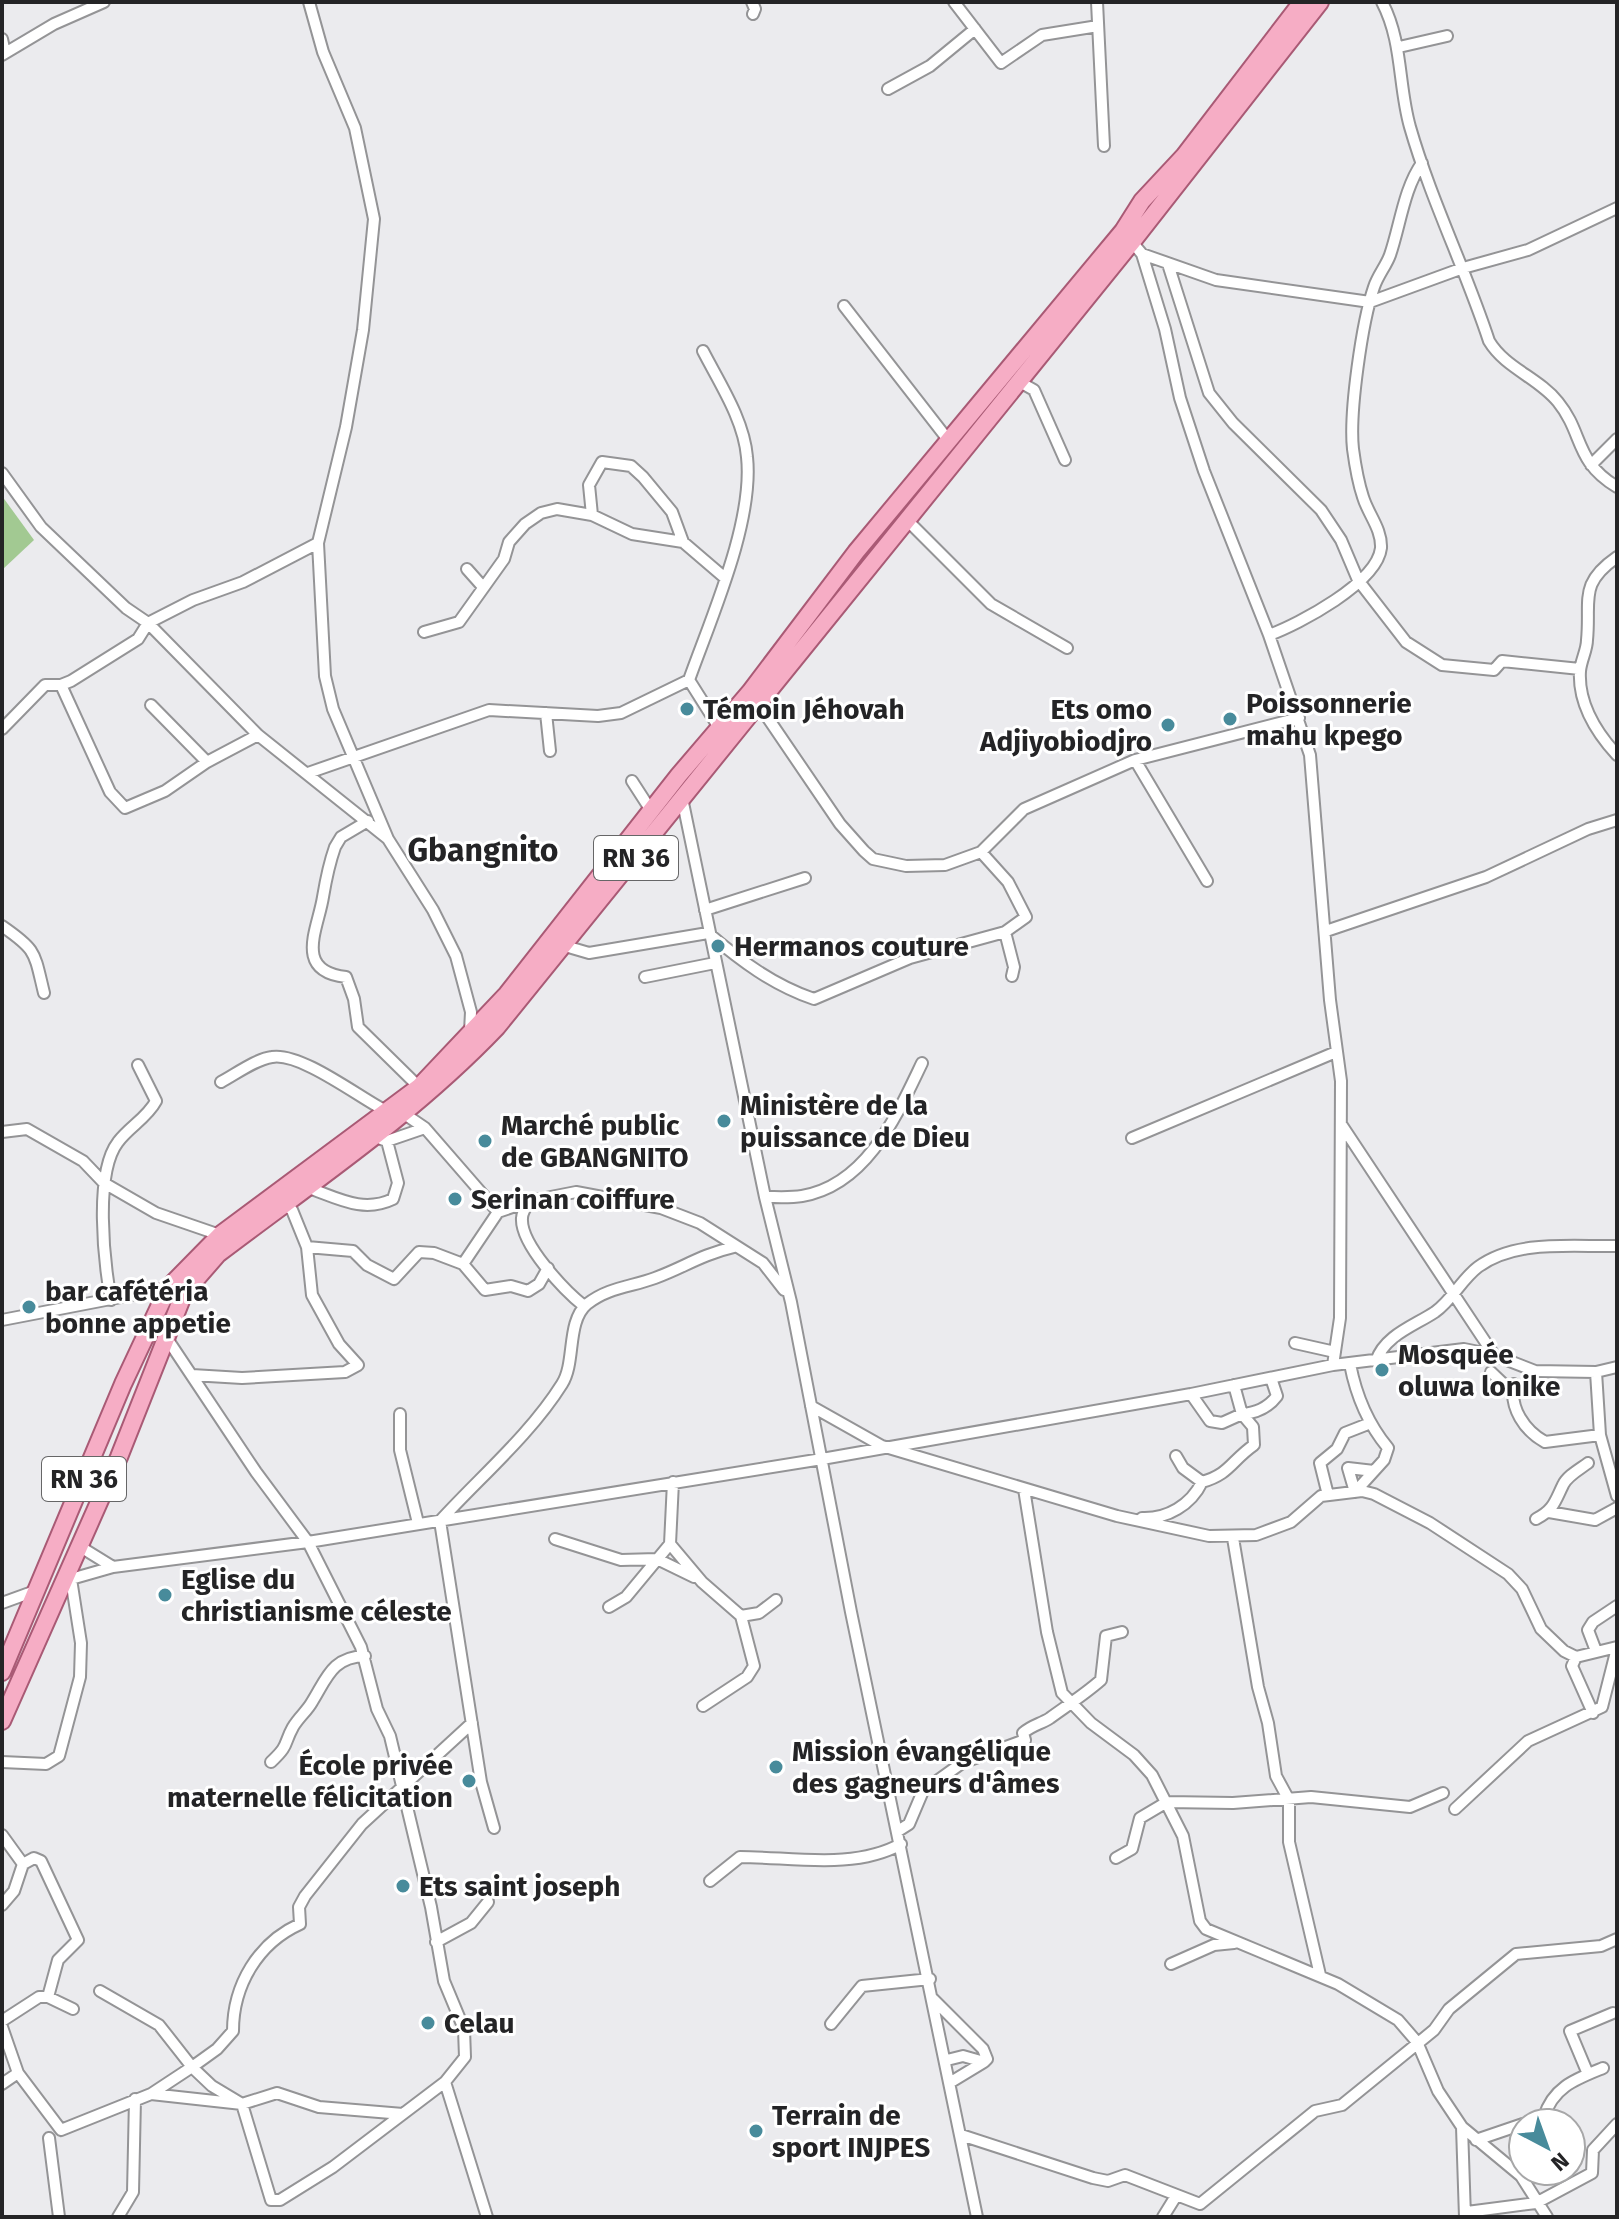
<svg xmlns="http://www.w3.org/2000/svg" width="1619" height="2219" font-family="'Fira Sans',sans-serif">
  <rect width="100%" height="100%" fill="#ebebee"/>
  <path fill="#a2c992" d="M2,496L34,540L2,570Z"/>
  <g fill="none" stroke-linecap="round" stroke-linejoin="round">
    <defs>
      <path id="minor" d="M309,2L323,52L355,128L374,219L363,330L346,427L318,543L325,676L333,709L388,839L433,910L456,956L471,1012L470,1031
        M752,2L755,9L753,14
        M954,2L1001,63L1042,35L1098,26
        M1097,2L1104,146
        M1382,2C1403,42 1398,85 1410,127C1431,200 1465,268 1489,341C1505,368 1539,378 1558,402C1584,434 1574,461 1617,487
        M2,39L5,53
        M1399,47L1447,36
        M2,55L54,24L104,2
        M888,89L930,66L975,29
        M1132,242L1142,254L1165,329L1180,398L1204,471L1269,635L1310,755L1330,1000L1341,1081L1340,1318L1333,1365
        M1142,254L1216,280L1370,302L1463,268L1528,250L1617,208
        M1168,264L1209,393L1233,423L1321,510L1341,540L1358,580L1406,642L1442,665L1494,670L1502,661L1580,669
        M844,306L949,441
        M1018,381L1034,390L1065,460
        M1591,465L1617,439
        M2,473L41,527L126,608L148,623L258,735L387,838
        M906,519L991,604L1067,648
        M683,542L632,534L592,515L589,485L602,462L631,466L643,477L672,512L683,542L725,578
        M1617,557C1578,584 1591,600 1587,640C1587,650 1581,660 1580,671C1578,703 1596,732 1617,755
        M467,569L483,587
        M424,632L459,622L504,559L509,542L525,524L541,513L557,509L592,515
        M1269,635C1299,624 1377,583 1381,548C1382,529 1368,514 1363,497C1358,482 1355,464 1353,449C1349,413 1362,322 1374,287C1378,275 1386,266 1390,255C1400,226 1404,188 1422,163
        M689,680L718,726
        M61,685L110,792L125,808L165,791L207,762L258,735
        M151,705L207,762
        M759,705L840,824L864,851L873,859L906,866L945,865L981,852L1024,809L1135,760L1299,718
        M546,713L550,751
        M2,729L45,685H61L71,681L138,639L148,623L193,600L243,582L318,543
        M1135,760L1207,881
        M308,773L489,710L598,716L621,713L689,680C711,618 754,522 747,457C744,420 720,384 703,351
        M632,781L652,812
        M682,798L765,1197L791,1302L851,1612L977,2217
        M368,821L341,837L335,847C329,864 326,879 323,897C318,929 293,971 346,977L354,999L358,1027L419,1087
        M981,852L1008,882L1026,917L1005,932L1014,967L1012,976
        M705,910L805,878
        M2,926C37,950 34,952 44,993
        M1326,931L1486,877L1588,829L1617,820
        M565,946L589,953L708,933C741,961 773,985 814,999L910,958L1005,932
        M645,977L715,963
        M221,1082C236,1074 256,1059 272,1057C301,1052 360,1098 386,1111L390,1110
        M406,1115L425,1128L498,1212L463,1264L485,1290L511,1286L528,1291L539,1284L548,1268
        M1341,1124L1494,1355
        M2,1132L27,1129L83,1161L104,1183L156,1213L220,1235
        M1132,1138L1336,1052
        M381,1139L387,1141L425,1128
        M306,1187C336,1197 362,1214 393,1199L398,1183L387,1141
        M765,1197C777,1197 790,1198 802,1196C867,1185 897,1115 922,1063
        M530,1201C526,1207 522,1212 522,1218C520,1244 565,1291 584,1306
        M498,1212L530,1201L576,1192L661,1208L700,1223L763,1263L784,1290
        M307,1247L353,1251L367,1265L394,1279L419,1252L434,1253L463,1264
        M111,1300C104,1262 94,1173 118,1142C129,1127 147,1118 156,1101L138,1065
        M2,1320L168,1288
        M1295,1343L1335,1352
        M1376,1361C1385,1335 1414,1326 1435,1312C1452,1300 1462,1279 1478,1267C1516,1239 1573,1247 1617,1246
        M1350,1364C1356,1395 1368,1424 1388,1448L1384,1460L1355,1492
        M1491,1372L1512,1392
        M1596,1372L1600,1435L1617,1496
        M192,1375L242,1378L345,1372L358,1365L339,1344L312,1295L307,1247L292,1210L284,1204
        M1514,1384C1509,1408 1525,1431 1545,1442L1600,1435
        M1234,1385L1242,1414C1257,1413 1268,1408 1277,1396L1271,1378
        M811,1406L882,1446L1117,1516L1209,1536L1256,1535L1291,1522L1321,1496L1362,1491L1374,1494L1430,1523L1508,1574L1522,1589L1541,1629L1564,1651L1576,1657L1617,1647
        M400,1414V1450L418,1523
        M1176,1456L1183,1468L1202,1482C1230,1474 1231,1461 1254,1445L1253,1427L1242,1414L1222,1423L1210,1421L1191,1394
        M673,1482L670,1544L702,1582L741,1616L759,1613L776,1600
        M1024,1489L1047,1632L1062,1693L1091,1723L1134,1755L1152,1775L1183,1836L1200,1921L1206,1929L1338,1984L1398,2020L1417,2042L1438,2091L1462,2127L1521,2176L1547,2217
        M1355,1492L1348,1468L1374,1471
        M1328,1495L1320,1463L1337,1449L1345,1433L1368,1424
        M1549,1512L1595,1520L1617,1508
        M1142,1518C1167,1519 1191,1505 1202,1482
        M1536,1519C1554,1510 1555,1501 1563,1485C1567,1476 1580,1469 1588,1463
        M1233,1538L1258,1687L1268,1723L1276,1776L1289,1800V1842L1320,1975
        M555,1539L621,1560L657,1559L694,1577
        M79,1546L113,1567
        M64,1581L113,1567L308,1542L822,1459L1191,1394L1333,1365L1464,1349L1494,1355L1535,1371L1596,1372L1617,1367
        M2,1603L35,1591
        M609,1607L626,1597L670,1544
        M1596,1651L1588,1630L1593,1622L1617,1606
        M1576,1657L1572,1666L1593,1713
        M703,1706L747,1677L754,1666L741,1616
        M2,1762L46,1764L59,1756L80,1677L81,1643L71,1579
        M271,1762C290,1744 283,1745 293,1727C299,1717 307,1711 312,1702C327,1678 332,1657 365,1656
        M1455,1809L1528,1741L1602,1707L1617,1648
        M494,1828L481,1782L440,1521C480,1477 530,1435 562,1384C576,1362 566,1322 587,1304C609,1287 631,1287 655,1278C685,1267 700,1255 734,1247
        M898,1831L909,1824L923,1791L962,1763L1025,1740L1023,1733C1032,1725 1041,1724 1050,1718C1068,1705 1085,1694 1101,1680L1106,1636L1122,1632
        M2,1835L23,1864L14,1891L2,1905
        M1116,1858L1132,1849L1140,1818L1167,1802L1233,1803L1311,1797L1410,1807L1443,1793
        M23,1864L34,1858L41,1861L78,1940L58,1960L48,1997
        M710,1881L740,1857C792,1857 854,1870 901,1844
        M436,1942L471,1923L488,1902
        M1171,1964L1214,1945L1234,1943
        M933,1999L983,2049L987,2059L984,2062L963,2056L947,2060
        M2,2021L39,1997H48L73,2009
        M831,2024L862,1986L930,1979
        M2,2027L18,2073L61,2130L151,2094L192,2067L159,2025L100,1991
        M1588,2074L1570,2031L1613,2013
        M445,2082L487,2217
        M951,2082L984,2062
        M2,2084L18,2073
        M151,2094L242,2104L271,2200H280L333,2167L445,2082L465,2057L464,2029L444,1981L431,1907L390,1736L377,1709L361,1647L308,1542L256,1472L166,1337
        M403,2114L319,2107L277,2093L242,2104L212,2086L192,2067L217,2049L233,2031C233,1985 258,1943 300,1924L299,1907L305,1896L362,1824L472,1723
        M1527,2123L1544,2117C1553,2087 1576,2079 1603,2068
        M1462,2127L1465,2217
        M961,2135L1093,2178L1108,2181L1125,2175L1200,2204L1315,2111L1342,2105L1434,2030L1449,2009L1516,1954L1601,1946L1617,1939
        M49,2138L59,2217
        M1476,2140L1523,2124
        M1467,2212L1536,2203L1592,2173L1593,2150L1617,2124
        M118,2217L133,2192L135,2099
        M1163,2217L1176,2196"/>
      <path id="primary" d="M2,1672L123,1384L168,1288L220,1235L419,1087L507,994L679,775L750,692L856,552L1123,231L1142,201L1184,156L1302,2
        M2,1721L119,1457L184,1293L218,1254C314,1181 413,1115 497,1027L1132,242L1320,2"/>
    </defs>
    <use href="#minor" stroke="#949496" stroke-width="14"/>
    <use href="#primary" stroke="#a95a75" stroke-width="20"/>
    <use href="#minor" stroke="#fff" stroke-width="10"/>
    <use href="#primary" stroke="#f6adc5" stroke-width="16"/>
  </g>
  <g fill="#488b9b" stroke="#fff" stroke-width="3">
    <circle cx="687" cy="709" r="8"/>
    <circle cx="1230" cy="719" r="8"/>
    <circle cx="1168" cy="725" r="8"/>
    <circle cx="718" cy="946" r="8"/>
    <circle cx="724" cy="1121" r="8"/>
    <circle cx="485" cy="1141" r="8"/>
    <circle cx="455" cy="1199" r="8"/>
    <circle cx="29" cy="1307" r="8"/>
    <circle cx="1382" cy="1370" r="8"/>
    <circle cx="165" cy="1595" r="8"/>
    <circle cx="776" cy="1767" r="8"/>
    <circle cx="469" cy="1781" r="8"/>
    <circle cx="403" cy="1886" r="8"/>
    <circle cx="428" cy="2023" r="8"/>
    <circle cx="756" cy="2131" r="8"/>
  </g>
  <g text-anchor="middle" stroke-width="6" stroke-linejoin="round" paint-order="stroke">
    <g fill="#fff" stroke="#666667" stroke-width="2">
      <rect x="594" y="836" width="84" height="44" rx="6"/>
      <rect x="42" y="1457" width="84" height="44" rx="6"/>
    </g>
    <g font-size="26" font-weight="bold" fill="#242426">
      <text x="636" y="867">RN 36</text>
      <text x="84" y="1488">RN 36</text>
    </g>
    <g font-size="28" font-weight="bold" fill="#242426" stroke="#fff" text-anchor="start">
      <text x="1246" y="713">Poissonnerie<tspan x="1246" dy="32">mahu kpego</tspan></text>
      <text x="703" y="719">Témoin Jéhovah</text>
      <text x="1152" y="719" text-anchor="end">Ets omo<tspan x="1152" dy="32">Adjiyobiodjro</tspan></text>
      <text x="734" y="956">Hermanos couture</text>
      <text x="740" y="1115">Ministère de la<tspan x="740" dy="32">puissance de Dieu</tspan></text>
      <text x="501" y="1135">Marché public<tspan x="501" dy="32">de GBANGNITO</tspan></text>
      <text x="471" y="1209">Serinan coiffure</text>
      <text x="45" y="1301">bar cafétéria<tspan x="45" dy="32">bonne appetie</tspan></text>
      <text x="1398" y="1364">Mosquée<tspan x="1398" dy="32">oluwa lonike</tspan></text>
      <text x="181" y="1589">Eglise du<tspan x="181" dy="32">christianisme céleste</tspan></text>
      <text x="792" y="1761">Mission évangélique<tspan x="792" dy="32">des gagneurs d'âmes</tspan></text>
      <text x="453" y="1775" text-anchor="end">École privée<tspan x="453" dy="32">maternelle félicitation</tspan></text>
      <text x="419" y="1896">Ets saint joseph</text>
      <text x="444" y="2033">Celau</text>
      <text x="772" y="2125">Terrain de<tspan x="772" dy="32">sport INJPES</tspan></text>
    </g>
    <g font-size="32" font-weight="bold" fill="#242426" stroke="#fff">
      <text x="483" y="861">Gbangnito</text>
    </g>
  </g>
  <rect width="1619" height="2219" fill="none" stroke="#242426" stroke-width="8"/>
  <g transform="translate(1547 2147) rotate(139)"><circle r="38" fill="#ffffff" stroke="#a7a7a8" stroke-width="2"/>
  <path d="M0-6L14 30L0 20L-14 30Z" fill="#488b9b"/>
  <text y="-12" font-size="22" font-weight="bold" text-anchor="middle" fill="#242426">N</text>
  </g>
</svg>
